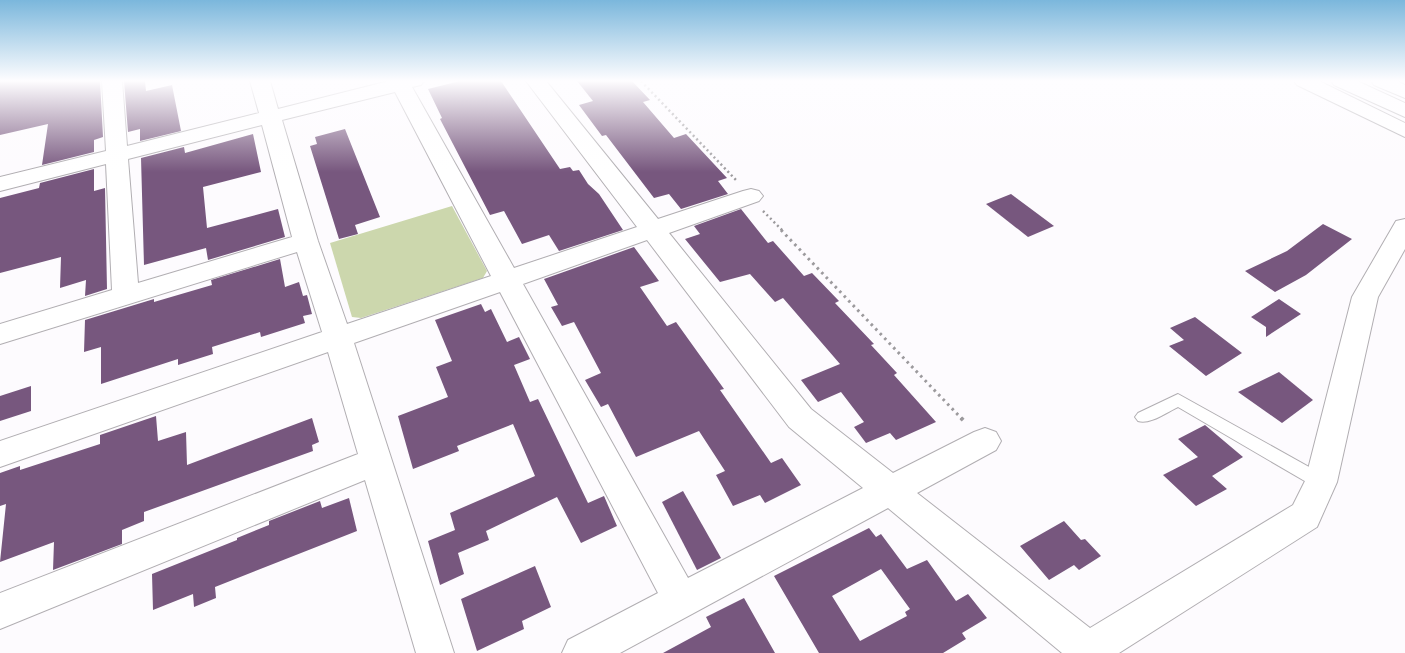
<svg xmlns="http://www.w3.org/2000/svg" width="1405" height="653" viewBox="0 0 1405 653" font-family="Mulish,sans-serif">
<rect width="100%" height="100%" fill="#fdfbfe"/>
<!-- green -->
<path fill="#ccd7ad" d="M 452,206 L 487,271 L 483,278 L 361,318 L 352,317 L 330,243 Z"/>
<!-- building -->
<g fill="#77577e" fill-rule="evenodd">
<path d="M 0,81 L 100,81 L 103,137 L 94,140 L 94,152 L 42,165 L 48,124 L 0,135 Z"/>
<path d="M 124,81 L 145,81 L 146,91 L 172,85 L 181,131 L 140,141 L 140,129 L 128,132 Z"/>
<path d="M 460,81 L 501,81 L 560,169 L 570,167 L 573,171 L 579,170 L 588,184 L 599,194 L 623,230 L 559,251 L 549,235 L 522,244 L 504,211 L 490,215 L 440,119 L 442,118 L 428,89 Z"/>
<path d="M 577,81 L 632,81 L 650,100 L 643,102 L 674,138 L 686,134 L 727,178 L 718,181 L 728,194 L 681,209 L 669,194 L 654,198 L 606,135 L 602,136 L 579,105 L 593,101 Z"/>
<path d="M 345,129 L 380,217 L 355,225 L 358,234 L 339,239 L 310,146 L 317,144 L 315,137 Z"/>
<path d="M 253,134 L 261,172 L 203,187 L 207,228 L 278,209 L 285,237 L 208,260 L 206,248 L 144,265 L 141,158 L 184,147 L 185,153 Z"/>
<path d="M 94,169 L 94,191 L 105,188 L 107,289 L 85,296 L 86,280 L 60,288 L 61,257 L 0,273 L 0,198 L 39,188 L 40,183 Z"/>
<path d="M 1011,194 L 1054,226 L 1028,237 L 986,204 Z"/>
<path d="M 741,209 L 768,243 L 773,241 L 804,276 L 812,273 L 839,301 L 835,303 L 874,344 L 871,345 L 897,373 L 894,375 L 936,422 L 896,440 L 890,433 L 866,443 L 854,427 L 864,422 L 841,392 L 818,402 L 801,380 L 840,364 L 783,298 L 775,302 L 750,274 L 720,282 L 685,239 L 700,234 L 694,226 Z"/>
<path d="M 1323,224 L 1352,239 L 1306,275 L 1275,292 L 1245,271 L 1287,251 Z"/>
<path d="M 634,247 L 659,281 L 640,287 L 667,326 L 676,322 L 724,389 L 720,390 L 771,463 L 782,458 L 801,485 L 765,503 L 760,495 L 733,506 L 716,475 L 725,471 L 699,431 L 636,457 L 608,404 L 601,407 L 585,380 L 601,373 L 574,322 L 562,326 L 551,307 L 558,305 L 544,279 Z"/>
<path d="M 280,259 L 285,287 L 299,282 L 303,296 L 307,295 L 312,314 L 303,316 L 305,323 L 261,337 L 260,332 L 212,347 L 213,354 L 178,365 L 178,359 L 101,384 L 101,347 L 84,352 L 85,320 L 154,299 L 154,302 L 212,285 L 211,280 Z"/>
<path d="M 1279,299 L 1301,314 L 1266,337 L 1266,327 L 1251,317 Z"/>
<path d="M 481,304 L 485,312 L 491,309 L 507,342 L 519,337 L 530,359 L 514,365 L 530,402 L 538,399 L 588,503 L 604,496 L 617,526 L 581,543 L 557,497 L 486,531 L 489,540 L 458,553 L 464,574 L 440,585 L 428,541 L 455,530 L 450,513 L 535,476 L 513,424 L 457,446 L 459,451 L 413,469 L 398,416 L 448,397 L 436,367 L 452,361 L 435,320 Z"/>
<path d="M 1195,317 L 1242,353 L 1206,376 L 1169,346 L 1184,340 L 1170,328 Z"/>
<path d="M 1279,372 L 1313,400 L 1282,423 L 1238,392 Z"/>
<path d="M 31,386 L 31,411 L 0,421 L 0,396 Z"/>
<path d="M 156,416 L 158,441 L 186,432 L 187,465 L 312,418 L 319,442 L 312,445 L 313,451 L 144,512 L 144,521 L 122,530 L 122,544 L 53,570 L 54,542 L 0,562 L 6,504 L 0,506 L 0,473 L 20,466 L 20,470 L 100,444 L 100,435 Z"/>
<path d="M 1205,425 L 1243,457 L 1212,476 L 1227,489 L 1196,506 L 1163,475 L 1198,457 L 1178,439 Z"/>
<path d="M 683,491 L 721,558 L 697,570 L 662,502 Z"/>
<path d="M 349,498 L 357,531 L 215,587 L 216,598 L 194,607 L 193,594 L 153,610 L 152,574 L 237,540 L 237,538 L 269,525 L 269,521 L 320,501 L 322,508 Z"/>
<path d="M 1064,521 L 1081,540 L 1085,539 L 1101,556 L 1079,570 L 1074,565 L 1049,580 L 1020,546 Z"/>
<path d="M 869,528 L 876,537 L 881,534 L 907,569 L 927,560 L 956,601 L 968,594 L 987,618 L 962,633 L 966,639 L 943,653 L 819,653 L 774,576 ZM 881,569 L 910,609 L 905,612 L 907,616 L 860,641 L 832,596 Z"/>
<path d="M 535,566 L 551,607 L 522,621 L 524,629 L 477,651 L 461,599 Z"/>
<path d="M 744,598 L 775,653 L 663,653 L 711,627 L 706,617 Z"/>
</g>
<g fill="none" stroke-linecap="round" stroke-linejoin="round">
<!-- service casing -->
<g stroke="#b1aeb2" stroke-width="2">
<path id="service" d="M 1178,394 L 1327,477 L 1329,482 L 1327,487 L 1321,489 L 1315,487 L 1178,407 C 1167,412 1150,425 1138,421 L 1135,417 L 1138,413 Z"/>
</g>
<!-- minor casing -->
<g stroke="#b1aeb2" stroke-width="2">
<g id="minor">
<path d="M 102,81 L 122,81 L 127,146 L 259,113 L 250,81 L 270,81 L 278,109 L 389,81 L 424,81 L 421,85 L 412,87 L 514,268 L 637,227 L 526,81 L 546,81 L 658,219 L 743,191 L 751,189 L 759,191 L 763,196 L 759,201 L 669,233 L 811,409 L 893,473 L 974,432 L 985,428 L 996,432 L 1001,441 L 996,450 L 917,493 L 1090,628 L 1293,505 L 1305,481 L 1352,297 L 1396,221 L 1405,219 L 1405,249 L 1378,297 L 1337,482 L 1317,527 L 1119,653 L 1062,653 L 888,508 L 620,653 L 562,653 L 568,640 L 658,593 L 500,292 L 354,343 L 454,653 L 416,653 L 365,480 L 0,629 L 0,593 L 358,454 L 328,352 L 0,467 L 0,441 L 322,332 L 297,252 L 0,344 L 0,324 L 112,290 L 106,164 L 0,191 L 0,177 L 106,151 ZM 395,92 L 491,276 L 347,324 L 318,241 L 282,120 ZM 262,125 L 292,237 L 138,283 L 128,159 ZM 647,240 L 789,427 L 863,488 L 688,578 L 523,284 Z"/>
<path d="M 1294,81 L 1319,81 L 1405,123 L 1405,137 L 1297,85 Z"/>
<path d="M 1371,81 L 1397,81 L 1405,85 L 1405,98 L 1374,85 Z"/>
</g>
</g>
<!-- secondary casing -->
<g stroke="#b1aeb2" stroke-width="2">
<path id="secondary" d="M 1331,81 L 1357,81 L 1405,103 L 1405,117 L 1334,85 Z"/>
</g>
<!-- path-far2 -->
<g stroke="#9c9a9d" stroke-width="2.5" stroke-dasharray="2 3" stroke-linecap="butt">
<path d="M 641,81 L 736,180"/>
<path d="M 763,211 L 783,231"/>
</g>
<!-- path-far1 -->
<path stroke="#9c9a9d" stroke-width="3" stroke-dasharray="2.5 4" stroke-linecap="butt" d="M 781,230 L 962,419"/>
<!-- path -->
<path stroke="#9c9a9d" stroke-width="4" stroke-dasharray="3 4.5" stroke-linecap="butt" d="M 961,418 L 966,423"/>
<!-- service -->
<use href="#service" fill="#fff" fill-rule="evenodd"/>
<!-- minor -->
<use href="#minor" fill="#fff" fill-rule="evenodd"/>
<!-- secondary -->
<use href="#secondary" fill="#fff" fill-rule="evenodd"/>
</g>
<!-- sky -->
<linearGradient id="sky" x2="0" y2="1"><stop stop-color="#7bb7dc"/><stop offset="0.47" stop-color="#fefdff"/><stop offset="1" stop-color="#fefdff" stop-opacity="0"/></linearGradient>
<rect width="1405" height="172" fill="url(#sky)"/>
</svg>
